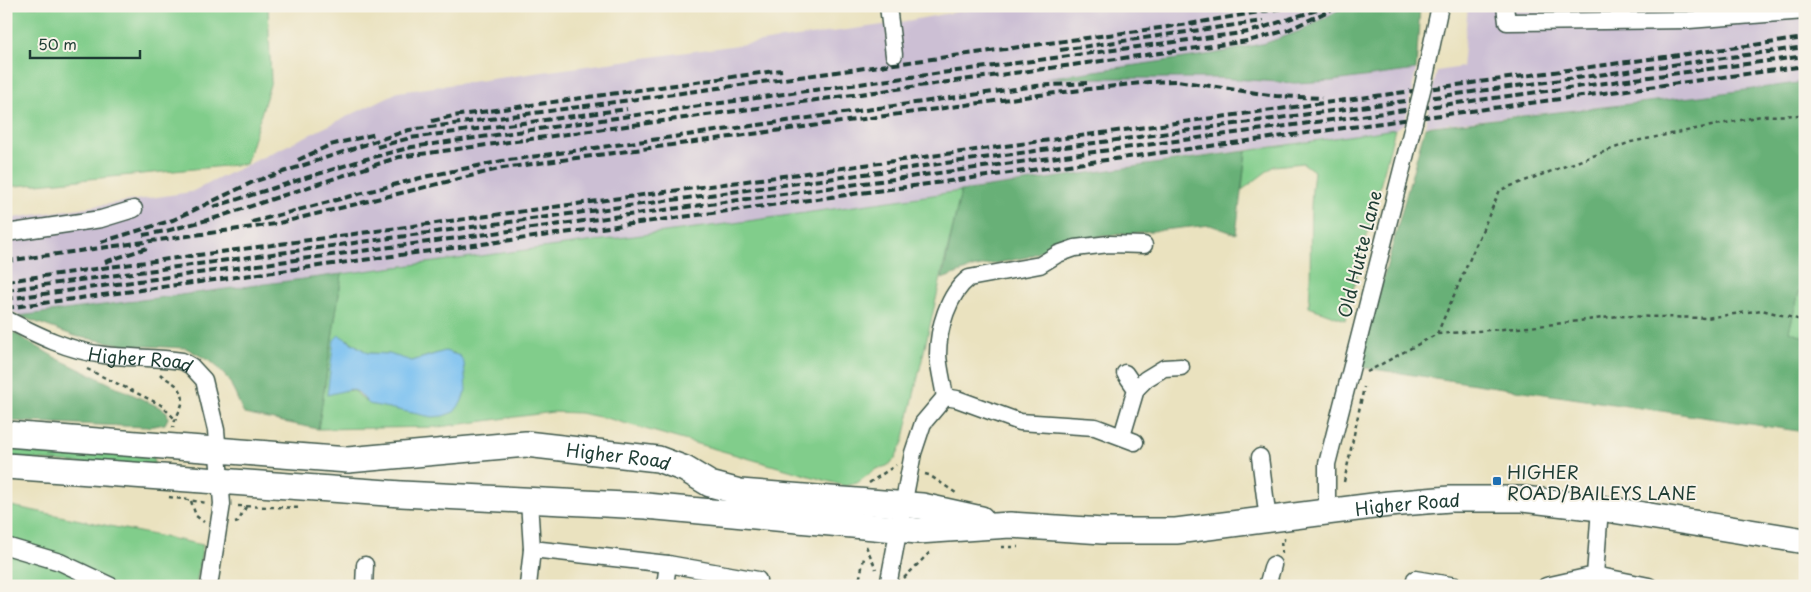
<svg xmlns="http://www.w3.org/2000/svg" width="1811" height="592" viewBox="0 0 1811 592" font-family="'Playpen Sans',sans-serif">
<rect width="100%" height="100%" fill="#f7f3e8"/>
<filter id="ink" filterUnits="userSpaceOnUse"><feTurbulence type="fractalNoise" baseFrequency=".02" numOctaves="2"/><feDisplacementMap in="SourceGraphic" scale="10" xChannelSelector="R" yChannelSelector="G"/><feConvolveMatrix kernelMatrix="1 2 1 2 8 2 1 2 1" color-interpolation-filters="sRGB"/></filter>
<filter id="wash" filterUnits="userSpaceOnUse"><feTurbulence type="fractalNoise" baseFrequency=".0096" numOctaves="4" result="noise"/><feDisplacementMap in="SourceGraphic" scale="20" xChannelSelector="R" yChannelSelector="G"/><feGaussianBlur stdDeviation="1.12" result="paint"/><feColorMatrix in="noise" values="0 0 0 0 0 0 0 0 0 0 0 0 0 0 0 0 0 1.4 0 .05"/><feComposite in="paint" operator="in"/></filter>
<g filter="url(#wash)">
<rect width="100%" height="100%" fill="#eae2bf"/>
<!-- industrial -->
<g fill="#ccbfd4">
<path d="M 1004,6 L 1351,6 L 1303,30 L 1266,43 L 1217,78 L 1295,83 L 1333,81 L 1416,70 L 1405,123 L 1395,129 L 734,223 L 19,316 L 6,309 L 6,219 L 191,192 L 398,92 L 890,24 L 972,9 Z"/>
<path d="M 1468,6 L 1805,6 L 1805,82 L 1701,96 L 1425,126 L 1437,71 L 1462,67 Z"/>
</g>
<!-- green -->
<g fill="#81cd8b" stroke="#508560" fill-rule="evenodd">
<path d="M 6,6 L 268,6 L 271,81 L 246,164 L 6,187 Z"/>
<path d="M 1395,129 L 1345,320 L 1309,307 C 1312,261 1308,216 1314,171 L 1303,163 L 1274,166 L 1242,190 L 1246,151 Z"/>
<path d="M 961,191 L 903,442 L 894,460 L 887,466 L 876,469 L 857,483 L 845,486 L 610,419 L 580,413 L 553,412 L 439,427 L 318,429 L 342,274 L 734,223 ZM 347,339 L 368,353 L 389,354 L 403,360 L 412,361 L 435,354 L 454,353 L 464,363 L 412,413 C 402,409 370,405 365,401 C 357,395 357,388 345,391 Z"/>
<path d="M 1799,292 L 1805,296 L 1805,337 L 1789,331 Z"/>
<path d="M 6,441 L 154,453 L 154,470 L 6,457 Z"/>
<path d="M 6,505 L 203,545 L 196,586 L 6,586 Z"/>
</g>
<!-- forest -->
<g fill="#68b077" stroke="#447656">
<path d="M 1346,6 L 1420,6 L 1416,70 L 1333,81 L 1295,83 L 1217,78 L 1046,78 L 1213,54 L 1266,43 L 1303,30 Z"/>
<path d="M 1805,82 L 1805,296 L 1799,292 L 1789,331 L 1805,337 L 1805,432 L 1359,367 L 1425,127 L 1701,96 Z"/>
<path d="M 1246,151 L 1236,234 L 1210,225 L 1076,239 L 1059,243 L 1028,257 L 972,268 L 942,279 L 961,191 Z"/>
<path d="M 342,274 L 318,429 L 244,414 L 229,380 L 213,363 L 186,348 L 124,345 L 75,336 L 19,316 Z"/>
<path d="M 6,328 L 56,358 L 163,409 L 167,412 L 168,418 L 165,424 L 147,427 L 6,421 Z"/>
</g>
<!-- water -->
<path fill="#78c0f1" stroke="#4c7e92" d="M 339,335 L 368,353 L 389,354 L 412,361 L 445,351 L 460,356 L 464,363 L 466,390 L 461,403 L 454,412 L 443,416 L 432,417 L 369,404 L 358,392 L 351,389 L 327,395 L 334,340 Z"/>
</g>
<g filter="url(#ink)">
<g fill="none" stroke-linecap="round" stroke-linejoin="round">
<!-- minor casing -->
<g stroke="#3d5649" stroke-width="19">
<g id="minor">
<path d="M 888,6 L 894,55"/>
<path d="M 1505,6 L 1507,22 L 1689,20 L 1805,11"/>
<path d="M 1423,86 L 1440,6"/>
<path d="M 6,233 L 101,219 L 134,209"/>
<path id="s1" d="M 6,319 C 37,335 69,351 104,355 C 130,358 156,357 182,361 L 191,366 L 204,380 L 216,430 L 222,504 L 209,586"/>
<path d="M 1136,389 L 1146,379 L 1164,368 L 1181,367"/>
<path d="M 945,397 C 943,384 939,369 938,355 C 938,329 948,294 969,278 L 1040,265 L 1058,254 L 1075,248 L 1109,244 L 1144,245"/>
<path d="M 1122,436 L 1136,389 L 1125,373"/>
<path d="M 1260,457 L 1268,520"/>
<path d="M 529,501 L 532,549"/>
<path d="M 1327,512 L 1327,464 L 1414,122"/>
<path d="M 6,546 L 60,562 L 111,586"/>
<path d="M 1595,575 L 1649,586"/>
<path d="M 1415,579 L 1456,586"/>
<path d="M 364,586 L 365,565"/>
<path d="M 528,586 L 532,549 L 668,564 L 758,580"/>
<path d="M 665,586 L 668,564"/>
<path d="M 888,586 L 913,453 L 923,423 L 945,397 L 957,399 L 1020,422 L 1095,427 L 1135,442"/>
<path d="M 1267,586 L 1273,565"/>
<path d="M 1546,586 L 1595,575 L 1600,508"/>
</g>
</g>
<!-- highway casing -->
<g stroke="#3d5649" stroke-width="28">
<g id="highway">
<path id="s2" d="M 6,434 L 348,460 L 526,444 L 658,459 L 685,469 L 710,484 L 740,492 L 922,506 L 981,519"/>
<path id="s3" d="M 6,466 L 401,494 L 646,506 L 918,531 L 1010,525 L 1103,531 L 1176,531 L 1389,504 L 1450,499 L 1523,499 L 1600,508 L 1805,541"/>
</g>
</g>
<!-- path -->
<g stroke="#3d5649" stroke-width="2.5" stroke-dasharray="4 4" stroke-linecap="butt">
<path d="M 1437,334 L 1500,190 L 1631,142 L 1761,116 L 1805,115"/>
<path d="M 87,369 L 161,405 L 176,420"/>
<path d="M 1367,372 L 1437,334 L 1530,327 L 1618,316 L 1706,318 L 1762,310 L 1805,321"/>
<path d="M 160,374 C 165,379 172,381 177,386 C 191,401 175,413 173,428"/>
<path d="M 925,474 L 929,475 L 956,493"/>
<path d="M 1344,482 L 1364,387"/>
<path d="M 869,483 L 896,465"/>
<path d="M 169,497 L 207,503"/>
<path d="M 191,501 L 196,516 L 204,522"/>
<path d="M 238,506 L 302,508"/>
<path d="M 235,523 L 238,522 L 247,505"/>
<path d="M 866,546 L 876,569"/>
<path d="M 1001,547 L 1018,547"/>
<path d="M 1282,554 L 1281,540 L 1284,540 L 1284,538"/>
<path d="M 904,578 L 932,550"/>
<path d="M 858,586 L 864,558"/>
</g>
<!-- minor -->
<use href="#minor" stroke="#fff" stroke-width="16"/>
<!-- highway -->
<use href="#highway" stroke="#fff" stroke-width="25"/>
<!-- rail -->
<g stroke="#1f3d34" stroke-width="4" stroke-dasharray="8 4" stroke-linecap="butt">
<path d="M 1060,50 L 1263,21"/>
<path d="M 432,121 L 453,116 L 782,70"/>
<path d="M 377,147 L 410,138 L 627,109"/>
<path d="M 298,160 L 330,145 L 376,134"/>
<path d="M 213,207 L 366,159 L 412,147 L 784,94 L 1249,32 L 1320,9"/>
<path d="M 252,222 L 424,177 L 502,161 L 1036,86 L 1087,83"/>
<path d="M 143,235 L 166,231 L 215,218 L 399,157 L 1248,41 L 1288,30 L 1339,6"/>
<path d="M 101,242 L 173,220 L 253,182 L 409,130 L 1189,24 L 1295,6"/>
<path d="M 6,261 L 275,224 L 503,168 L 1039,95 L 1149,82 L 1177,81 L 1276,96 L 1322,98"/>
<path d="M 105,262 L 150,247"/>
<path d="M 6,281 L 1805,38"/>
<path d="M 6,290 L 1805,47"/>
<path d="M 6,299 L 1805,56"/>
<path d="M 6,308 L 1805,66"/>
</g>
<!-- minor-bridge casing -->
<g stroke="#3d5649" stroke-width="19" stroke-linecap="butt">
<path id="minor-bridge" d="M 1414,122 L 1423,86"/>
</g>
<!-- minor-bridge -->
<use href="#minor-bridge" stroke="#fff" stroke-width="16"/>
</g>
</g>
<!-- markers -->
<rect fill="#1f6fb2" stroke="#f7f3e8" stroke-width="2" x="1492" y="476" width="10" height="10" rx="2.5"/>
<g text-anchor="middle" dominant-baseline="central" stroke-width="4" stroke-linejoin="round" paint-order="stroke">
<!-- street labels -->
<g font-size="18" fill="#1f3d34" stroke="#f7f3e8">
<text transform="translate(1359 254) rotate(-76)">Old Hutte Lane</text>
<text stroke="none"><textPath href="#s1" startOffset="142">Higher Road</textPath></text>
<text stroke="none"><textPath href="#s2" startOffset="615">Higher Road</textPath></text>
<text stroke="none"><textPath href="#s3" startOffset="1406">Higher Road</textPath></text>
</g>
<!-- poi labels -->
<g font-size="18" fill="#1f3d34" stroke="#f7f3e8" text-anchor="start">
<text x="1507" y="471">HIGHER<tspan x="1507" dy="21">ROAD/BAILEYS LANE</tspan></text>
</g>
</g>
<!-- margin -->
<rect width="1811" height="592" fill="none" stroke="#f7f3e8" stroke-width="25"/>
<!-- scale -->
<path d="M30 50v8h110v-8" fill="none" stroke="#1f3d34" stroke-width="2.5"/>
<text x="38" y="50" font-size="15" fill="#1f3d34" stroke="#f7f3e8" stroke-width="4" paint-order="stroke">50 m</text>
</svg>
